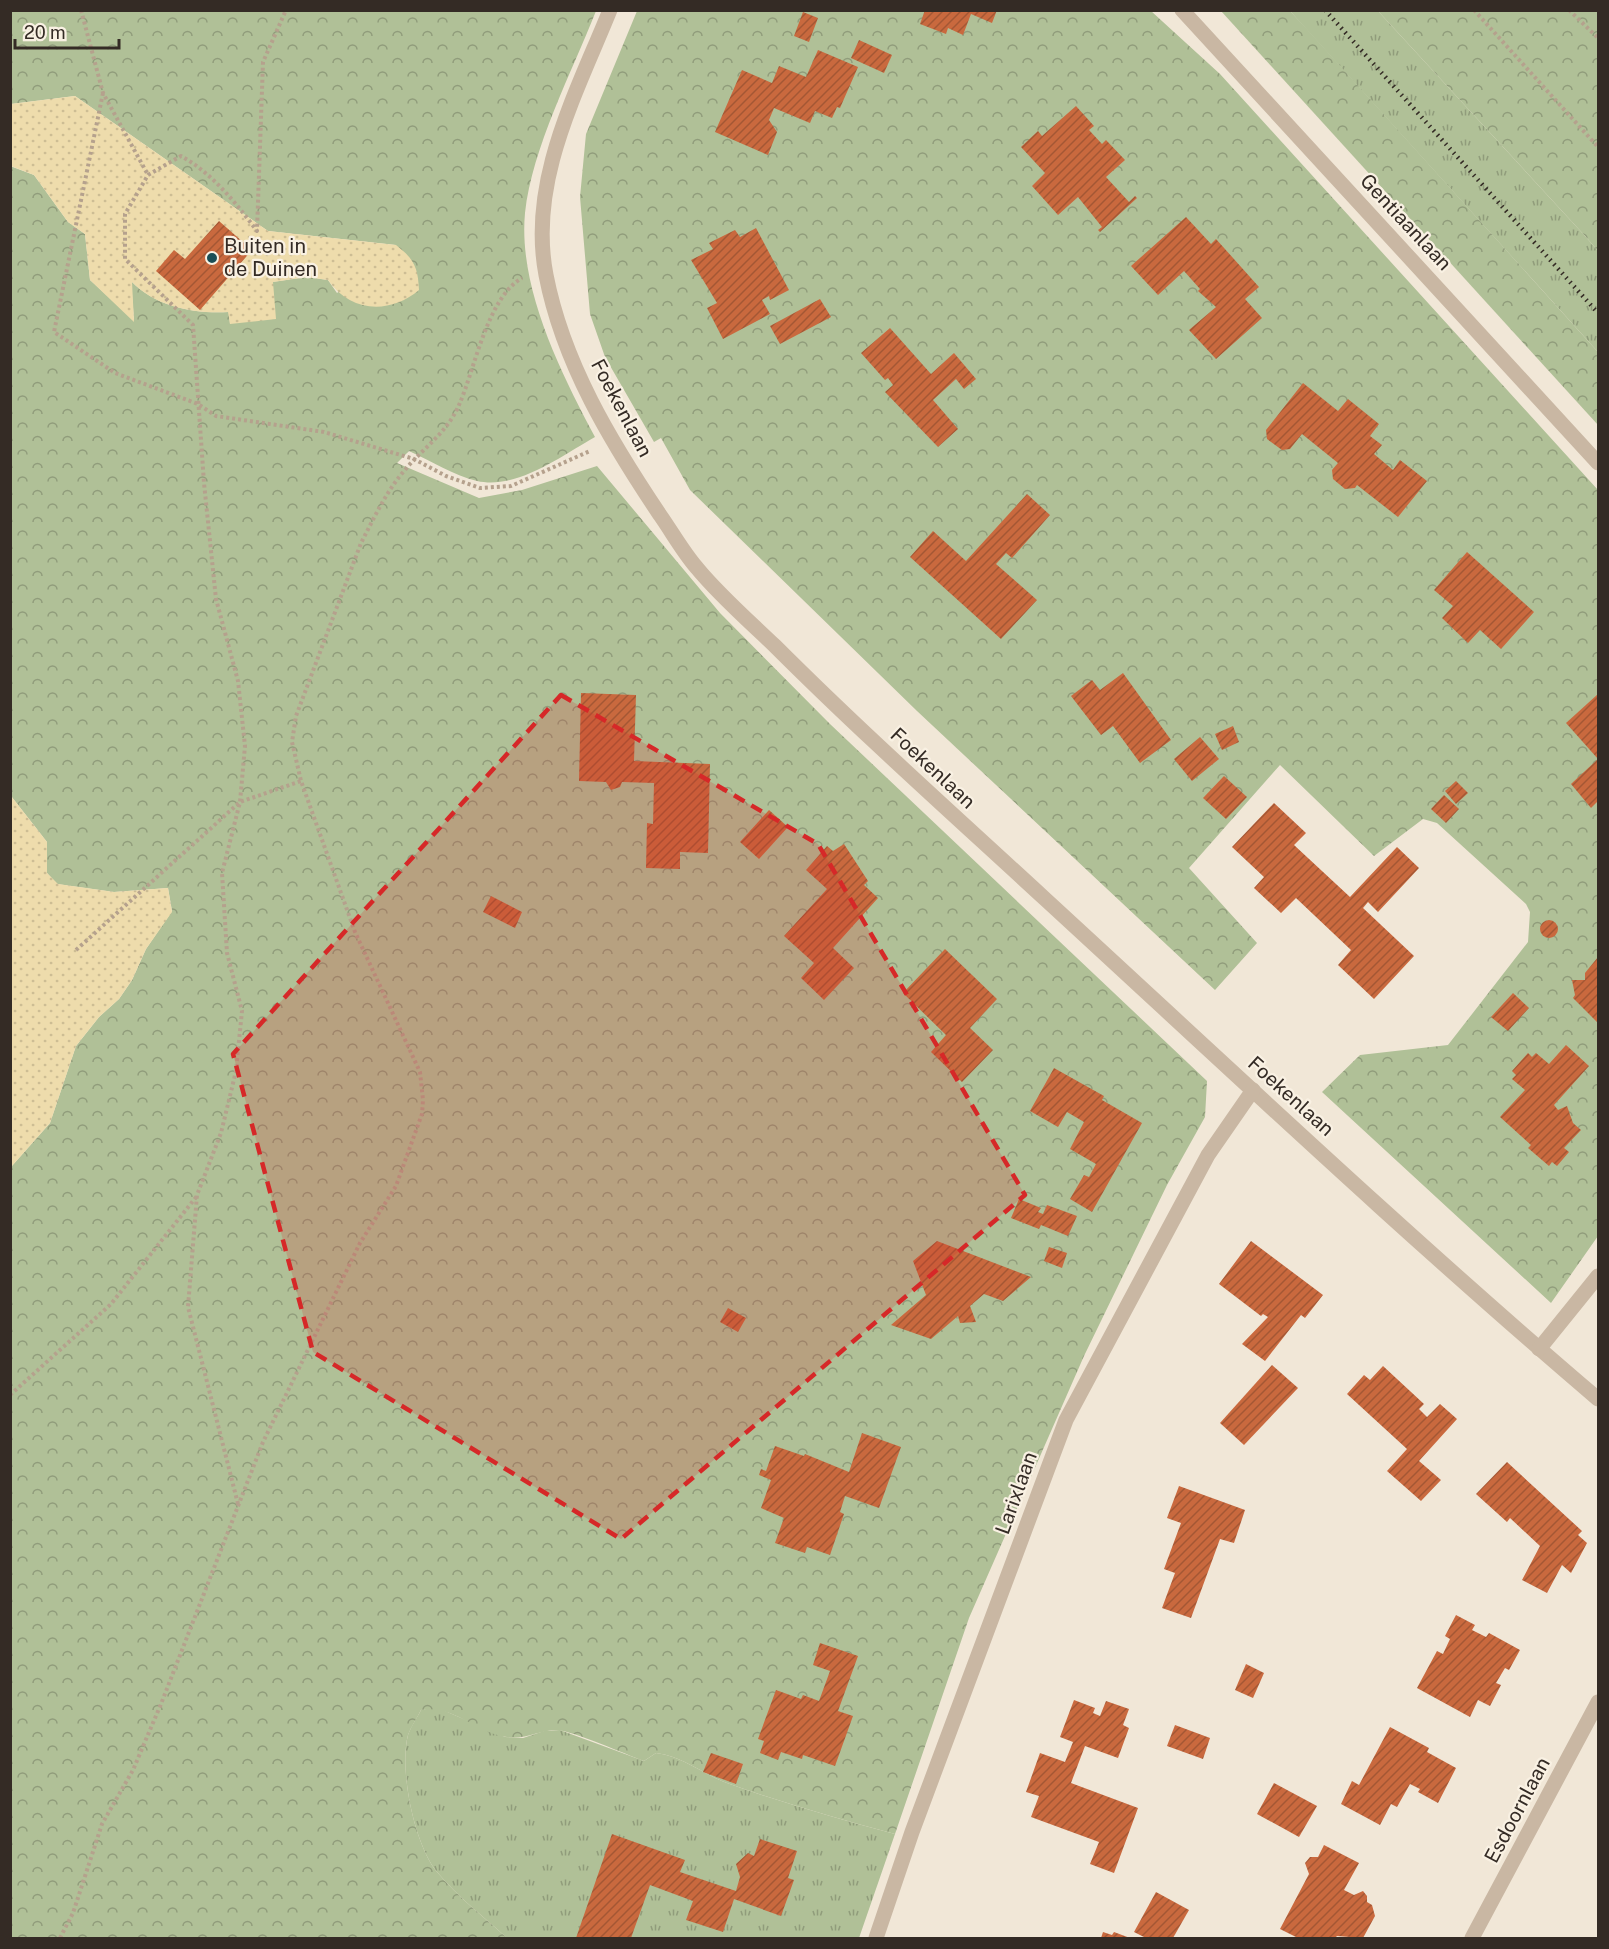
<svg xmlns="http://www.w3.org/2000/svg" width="1609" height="1949" viewBox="0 0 1609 1949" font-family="'Public Sans',sans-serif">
<defs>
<pattern id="grass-tufts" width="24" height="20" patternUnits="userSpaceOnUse" patternTransform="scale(1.5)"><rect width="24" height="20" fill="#b0c097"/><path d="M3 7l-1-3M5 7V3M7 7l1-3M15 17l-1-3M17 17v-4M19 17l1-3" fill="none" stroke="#909c7b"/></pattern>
<pattern id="forest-crowns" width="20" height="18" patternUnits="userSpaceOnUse" patternTransform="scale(1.5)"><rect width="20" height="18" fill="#b0c097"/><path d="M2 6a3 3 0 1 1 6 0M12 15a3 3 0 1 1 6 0" fill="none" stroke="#909c7b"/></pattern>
<pattern id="sand-dots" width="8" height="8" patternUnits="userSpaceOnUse" patternTransform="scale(1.5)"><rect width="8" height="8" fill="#eedcac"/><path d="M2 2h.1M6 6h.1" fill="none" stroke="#cdbd94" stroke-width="1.8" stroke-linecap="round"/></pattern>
<pattern id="building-hatch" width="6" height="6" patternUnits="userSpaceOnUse" patternTransform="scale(1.5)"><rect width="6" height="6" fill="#c9693e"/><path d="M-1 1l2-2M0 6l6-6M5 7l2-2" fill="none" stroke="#a45734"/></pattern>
</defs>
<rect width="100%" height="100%" fill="#f1e7d7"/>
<!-- grass -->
<g fill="url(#grass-tufts)">
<path d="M 1290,11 L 1378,11 L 1586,237 L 1598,251 L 1598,352 Z"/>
<path d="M 436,1707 L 505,1737 L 523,1738 L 544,1731 L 560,1730 L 644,1761 L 656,1753 C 682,1756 703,1774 727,1783 C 783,1803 839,1819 895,1834 L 859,1938 L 507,1938 C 484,1917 457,1896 437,1872 C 414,1844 399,1769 408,1735 C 411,1726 417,1718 421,1710 Z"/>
</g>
<!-- forest -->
<g fill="url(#forest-crowns)">
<path d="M 11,11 L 596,11 C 572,72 532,148 525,213 C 518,288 561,373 595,437 C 561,456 517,490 477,481 C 453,475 431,461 409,451 L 397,463 L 479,498 L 522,490 L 597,466 L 720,613 L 830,724 L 1207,1081 L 1205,1117 L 1167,1185 L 1084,1356 L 969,1618 L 895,1834 C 839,1819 783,1803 727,1783 C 703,1774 682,1756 656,1753 L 644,1761 C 625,1754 573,1731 557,1730 C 539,1730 525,1740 507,1737 C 476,1733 453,1704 421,1710 C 417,1718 411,1727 408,1735 C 399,1769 414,1844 437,1872 C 457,1896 484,1917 507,1938 L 11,1938 L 11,1167 L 50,1123 L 76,1046 L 99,1017 L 119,999 L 132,980 L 146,949 L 172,911 L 168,888 L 114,892 L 57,884 L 47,873 L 47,842 L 11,796 L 10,166 L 34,175 L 68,222 L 85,234 L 90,280 L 134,320 L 131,281 C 156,307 195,314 229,312 L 230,324 L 272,282 L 307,277 L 328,280 L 337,293 L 396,245 L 268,231 L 75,96 L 11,104 Z"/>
<path d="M 637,11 L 1151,11 L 1220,74 L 1598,490 L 1598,1236 L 1551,1303 L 1322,1092 L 1360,1055 L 1448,1045 L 1528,942 L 1530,912 L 1526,904 L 1437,823 L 1423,819 L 1374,856 L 1280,765 L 1189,868 L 1257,943 L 1215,990 L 917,711 L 690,490 L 661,438 L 654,442 L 605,357 L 590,314 L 580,197 L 586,134 Z"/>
<path d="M 1221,11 L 1290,11 L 1306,28 L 1598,352 L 1598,425 Z"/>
<path d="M 1378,11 L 1598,11 L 1598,251 L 1586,237 Z"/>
</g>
<!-- sand -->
<g fill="url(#sand-dots)">
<path d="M 75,96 L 268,231 L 396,245 C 414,259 418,267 419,290 C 389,315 350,312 328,280 L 307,277 L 273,282 L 276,319 L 230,324 L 228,312 C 195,314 156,307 132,282 L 134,322 L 90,280 L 85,234 L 68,222 L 34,175 L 11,166 L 11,104 Z"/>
<path d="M 11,796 L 47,842 L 47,873 L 58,884 L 114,892 L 168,888 L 172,912 L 146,949 L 132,980 L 119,999 L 99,1017 L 76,1046 L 50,1123 L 11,1167 Z"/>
</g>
<!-- building -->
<g fill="url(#building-hatch)">
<path d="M 925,10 L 997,10 L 992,23 L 971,14 L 963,35 L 948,28 L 946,34 L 920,24 Z"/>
<path d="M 803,12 L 818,18 L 809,42 L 794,36 Z"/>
<path d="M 859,40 L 892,55 L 884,73 L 851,58 Z"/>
<path d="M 818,50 L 858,67 L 840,108 L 837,107 L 832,118 L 815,111 L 810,123 L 774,108 L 769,120 L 777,132 L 768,155 L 715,132 L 742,70 L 772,83 L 779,66 L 806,77 Z"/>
<path d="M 1076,106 L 1094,126 L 1089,130 L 1102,144 L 1106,140 L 1125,160 L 1106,177 L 1129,202 L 1135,196 L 1137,198 L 1100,232 L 1098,230 L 1102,227 L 1078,197 L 1058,215 L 1032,186 L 1045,173 L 1021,147 L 1038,131 L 1042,136 Z"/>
<path d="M 1186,217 L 1211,244 L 1216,239 L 1259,287 L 1245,299 L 1262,318 L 1216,359 L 1189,330 L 1216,307 L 1198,291 L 1200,289 L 1184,271 L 1158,295 L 1131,266 Z"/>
<path d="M 219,221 L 252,250 L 200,310 L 156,271 L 174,250 L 185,259 Z"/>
<path d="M 756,228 L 789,290 L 770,300 L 769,296 L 762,300 L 770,314 L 723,339 L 707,308 L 717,303 L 691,260 L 713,249 L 709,243 L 735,230 L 740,237 Z"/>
<path d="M 820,299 L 831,317 L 780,344 L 770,326 Z"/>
<path d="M 890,328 L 931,374 L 954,353 L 976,379 L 964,389 L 956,379 L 933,400 L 958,429 L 938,447 L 885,392 L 893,385 L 888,378 L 885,380 L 861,353 Z"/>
<path d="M 1303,383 L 1338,411 L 1348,399 L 1379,424 L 1370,436 L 1382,445 L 1374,454 L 1393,470 L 1400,460 L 1427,481 L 1398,517 L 1357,485 L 1355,488 L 1345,489 L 1333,479 L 1332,470 L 1338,463 L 1302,434 L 1290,449 L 1282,450 L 1267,439 L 1266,430 Z"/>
<path d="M 1027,494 L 1050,515 L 1012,558 L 1006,553 L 996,564 L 1037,600 L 1001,639 L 910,557 L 933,531 L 966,561 Z"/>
<path d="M 1467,552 L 1534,612 L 1501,649 L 1480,630 L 1468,643 L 1442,618 L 1453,606 L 1434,590 Z"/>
<path d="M 1123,673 L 1171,740 L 1140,763 L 1113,726 L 1101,735 L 1071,696 L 1092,680 L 1100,690 Z"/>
<path d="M 581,693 L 636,695 L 634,761 L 710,764 L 708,853 L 680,852 L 680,869 L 646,868 L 647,823 L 653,824 L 654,783 L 622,782 L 620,787 L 611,790 L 606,782 L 579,781 Z"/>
<path d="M 1598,694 L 1598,759 L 1566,723 Z"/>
<path d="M 1233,726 L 1239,742 L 1222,750 L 1215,734 Z"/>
<path d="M 1200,737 L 1219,759 L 1192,781 L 1174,759 Z"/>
<path d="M 1598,759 L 1598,801 L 1591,808 L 1571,784 Z"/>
<path d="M 1224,776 L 1247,797 L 1226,819 L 1203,798 Z"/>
<path d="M 1456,781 L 1468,793 L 1456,804 L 1445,791 Z"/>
<path d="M 1444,795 L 1459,809 L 1446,823 L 1431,809 Z"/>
<path d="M 1274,803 L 1306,833 L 1294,845 L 1350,897 L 1397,847 L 1419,868 L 1378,912 L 1368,902 L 1363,908 L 1414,956 L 1374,999 L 1338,965 L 1351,950 L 1296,898 L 1281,913 L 1254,888 L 1264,877 L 1232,847 Z"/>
<path d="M 769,810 L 788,827 L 759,859 L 740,842 Z"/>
<path d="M 844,844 L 868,881 L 864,885 L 878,898 L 833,948 L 854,968 L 824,1000 L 801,978 L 814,963 L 784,936 L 827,889 L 806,870 L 827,846 L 833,851 Z"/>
<path d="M 491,896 L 522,912 L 515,928 L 483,912 Z"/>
<circle cx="1549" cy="929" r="9"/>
<path d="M 945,949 L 997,999 L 970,1028 L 993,1050 L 962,1082 L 931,1052 L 946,1035 L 903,993 Z"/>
<path d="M 1598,957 L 1598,1023 L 1573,998 L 1575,995 L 1572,980 L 1585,980 L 1585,973 Z"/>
<path d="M 1513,993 L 1529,1008 L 1508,1031 L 1491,1017 Z"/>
<path d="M 1566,1045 L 1589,1066 L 1554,1105 L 1558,1110 L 1567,1106 L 1573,1123 L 1581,1130 L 1564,1148 L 1569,1152 L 1557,1166 L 1552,1162 L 1549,1166 L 1528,1148 L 1531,1145 L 1500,1117 L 1525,1090 L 1512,1079 L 1516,1075 L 1512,1071 L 1528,1053 L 1532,1057 L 1536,1053 L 1549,1064 Z"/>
<path d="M 1054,1068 L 1104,1096 L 1102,1100 L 1142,1123 L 1092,1212 L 1070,1199 L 1084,1175 L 1089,1177 L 1096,1164 L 1070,1149 L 1084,1122 L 1067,1112 L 1058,1127 L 1030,1111 Z"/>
<path d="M 1019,1199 L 1041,1208 L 1038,1212 L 1043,1214 L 1047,1205 L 1077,1216 L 1068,1236 L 1041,1225 L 1039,1229 L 1011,1218 Z"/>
<path d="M 937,1241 L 1031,1277 L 1003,1301 L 984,1294 L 970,1306 L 976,1322 L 960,1323 L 958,1316 L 931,1339 L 891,1325 L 926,1295 L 913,1261 Z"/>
<path d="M 1251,1241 L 1323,1295 L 1305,1318 L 1301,1315 L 1265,1361 L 1242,1344 L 1268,1317 L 1263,1314 L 1261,1316 L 1219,1284 Z"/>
<path d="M 1049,1247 L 1067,1253 L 1062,1268 L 1044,1261 Z"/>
<path d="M 728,1308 L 746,1318 L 738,1332 L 720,1322 Z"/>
<path d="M 1272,1365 L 1298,1388 L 1244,1445 L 1220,1423 Z"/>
<path d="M 1383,1366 L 1424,1404 L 1419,1409 L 1427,1417 L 1440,1404 L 1457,1419 L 1419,1461 L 1441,1480 L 1421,1501 L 1387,1471 L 1407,1449 L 1347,1394 L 1364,1375 L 1370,1380 Z"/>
<path d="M 862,1433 L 901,1447 L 879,1508 L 845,1496 L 840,1512 L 844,1514 L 830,1555 L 807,1547 L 805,1553 L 775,1543 L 784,1518 L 761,1508 L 771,1480 L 759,1475 L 761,1469 L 766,1471 L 775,1446 L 804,1456 L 805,1454 L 849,1472 Z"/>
<path d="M 1507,1462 L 1582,1531 L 1578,1535 L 1587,1543 L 1571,1573 L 1562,1565 L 1547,1593 L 1522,1580 L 1540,1546 L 1510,1518 L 1507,1522 L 1476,1494 Z"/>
<path d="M 1179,1486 L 1245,1510 L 1234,1543 L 1220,1539 L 1191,1618 L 1162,1608 L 1175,1573 L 1164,1569 L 1181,1523 L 1167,1518 Z"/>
<path d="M 1456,1615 L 1475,1625 L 1472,1630 L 1486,1637 L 1489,1633 L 1520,1650 L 1509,1670 L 1505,1668 L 1496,1683 L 1501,1685 L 1490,1706 L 1478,1700 L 1470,1717 L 1417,1688 L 1437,1651 L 1443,1654 L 1450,1639 L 1445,1636 Z"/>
<path d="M 820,1643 L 858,1656 L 838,1711 L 853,1716 L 835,1766 L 803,1755 L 802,1759 L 781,1752 L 778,1760 L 760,1753 L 764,1741 L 758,1739 L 776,1690 L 801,1699 L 803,1695 L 819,1701 L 830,1671 L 813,1665 Z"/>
<path d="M 1246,1664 L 1264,1673 L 1253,1698 L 1235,1690 Z"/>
<path d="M 1074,1700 L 1095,1708 L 1093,1713 L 1100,1716 L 1106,1701 L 1129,1709 L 1123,1725 L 1129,1728 L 1118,1758 L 1085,1746 L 1071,1783 L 1138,1808 L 1114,1873 L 1090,1864 L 1099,1842 L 1031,1817 L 1039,1796 L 1026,1792 L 1040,1753 L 1065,1762 L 1073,1742 L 1060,1737 Z"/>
<path d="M 1175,1725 L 1210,1738 L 1203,1759 L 1167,1746 Z"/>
<path d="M 1390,1727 L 1429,1748 L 1427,1752 L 1456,1768 L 1438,1803 L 1418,1792 L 1420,1789 L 1410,1784 L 1397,1807 L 1391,1804 L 1380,1825 L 1341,1804 L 1352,1781 L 1359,1785 Z"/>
<path d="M 711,1753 L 743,1764 L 736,1784 L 703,1772 Z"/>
<path d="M 1274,1783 L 1317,1806 L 1299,1837 L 1257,1814 Z"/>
<path d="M 612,1834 L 685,1860 L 680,1872 L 736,1891 L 740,1877 L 736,1864 L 748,1853 L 754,1856 L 760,1839 L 797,1851 L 788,1878 L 794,1880 L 781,1916 L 734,1899 L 723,1932 L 686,1920 L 693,1901 L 650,1885 L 631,1938 L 576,1938 Z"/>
<path d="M 1324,1845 L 1359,1863 L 1344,1890 L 1354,1895 L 1363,1891 L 1367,1896 L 1367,1902 L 1372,1905 L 1375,1916 L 1363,1938 L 1337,1936 L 1335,1938 L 1298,1938 L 1280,1929 L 1309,1874 L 1305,1863 L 1310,1857 L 1318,1857 Z"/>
<path d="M 1156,1892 L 1189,1910 L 1173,1938 L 1146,1938 L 1134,1932 Z"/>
<path d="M 1103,1932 L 1112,1935 L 1114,1932 L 1130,1938 L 1101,1938 Z"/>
</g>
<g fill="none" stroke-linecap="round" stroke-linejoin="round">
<!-- path -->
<g stroke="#b5a18d" stroke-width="4" stroke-dasharray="3 3" stroke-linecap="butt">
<path d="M 81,10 L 103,93 L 148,175"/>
<path d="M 1474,10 L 1598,147"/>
<path d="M 1569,10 L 1598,38"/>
<path d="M 103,93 L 54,332 L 115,373 L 198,404 L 216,416 L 324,432 L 414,459 L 446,476 L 480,488 L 511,486 L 590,451"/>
<path d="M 76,950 L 240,802 L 301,781"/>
<path d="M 10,1395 L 111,1304 L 197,1196"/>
<path d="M 238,1504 L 188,1307 L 197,1195 L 221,1133 L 236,1071 L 242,1011 L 227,953 L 222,873 L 240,802 L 245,746 L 238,681 L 216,599 L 204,483 L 193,325 L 125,259 L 125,214 L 148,175 L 181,156 C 212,173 236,203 257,231 L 263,62 L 286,10"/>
<path d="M 60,1938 L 73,1913 L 102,1824 L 133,1770 L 161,1704 L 263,1442 L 360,1243 L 396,1186 L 422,1114 L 423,1100 L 420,1072 L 355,932 L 301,781 L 292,742 L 296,716 L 361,543 C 374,518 386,492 404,471 C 423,448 447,433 459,405 C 475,369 487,298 522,278"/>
</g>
<!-- street -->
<g stroke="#c9b7a3" stroke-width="15">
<path d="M 610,10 C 576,94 528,182 546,275 C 563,363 611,442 660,515 C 672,532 683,552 697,568 C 720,596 749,621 775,646 C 862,733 954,815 1044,898 C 1228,1067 1409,1238 1598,1399"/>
<path d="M 1182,10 L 1598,463"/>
<path d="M 1539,1349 L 1598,1276"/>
<path d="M 876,1938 L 912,1832 L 1066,1420 L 1208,1155 L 1253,1090"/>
<path d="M 1472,1938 L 1598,1702"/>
</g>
<!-- rail -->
<path stroke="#342b25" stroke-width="4.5" stroke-dasharray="1.5 4.5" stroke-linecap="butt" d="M 1325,10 L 1598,313"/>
</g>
<!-- marked area -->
<path fill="#d62828" fill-opacity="0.2" stroke="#d62828" stroke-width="4.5" stroke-dasharray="12 8" stroke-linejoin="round" d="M 561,695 L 818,844 L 1025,1195 L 621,1539 L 313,1352 L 233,1054 Z"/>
<!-- markers -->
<circle fill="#1a4e56" stroke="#f9f1e3" stroke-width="2" cx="212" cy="258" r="6"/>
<g text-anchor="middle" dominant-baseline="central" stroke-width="4.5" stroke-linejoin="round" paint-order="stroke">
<!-- street labels -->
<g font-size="20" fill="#342b25" stroke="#f9f1e3">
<text transform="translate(1406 222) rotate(47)">Gentiaanlaan</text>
<text transform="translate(622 408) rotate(62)">Foekenlaan</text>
<text transform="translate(933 768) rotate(43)">Foekenlaan</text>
<text transform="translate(1291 1096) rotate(42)">Foekenlaan</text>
<text transform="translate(1016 1493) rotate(-70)">Larixlaan</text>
<text transform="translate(1517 1810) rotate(-62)">Esdoornlaan</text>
</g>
<!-- poi labels -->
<g font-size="20" fill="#342b25" stroke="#f9f1e3" text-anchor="start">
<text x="224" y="246">Buiten in<tspan x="224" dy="23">de Duinen</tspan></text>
</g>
</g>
<!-- border -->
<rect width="1609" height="1949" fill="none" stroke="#342b25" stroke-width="24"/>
<!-- scale -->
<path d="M15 39v9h104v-9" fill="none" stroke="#342b25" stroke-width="3"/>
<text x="24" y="39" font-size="18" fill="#342b25" stroke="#f9f1e3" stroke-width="4.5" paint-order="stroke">20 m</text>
</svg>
